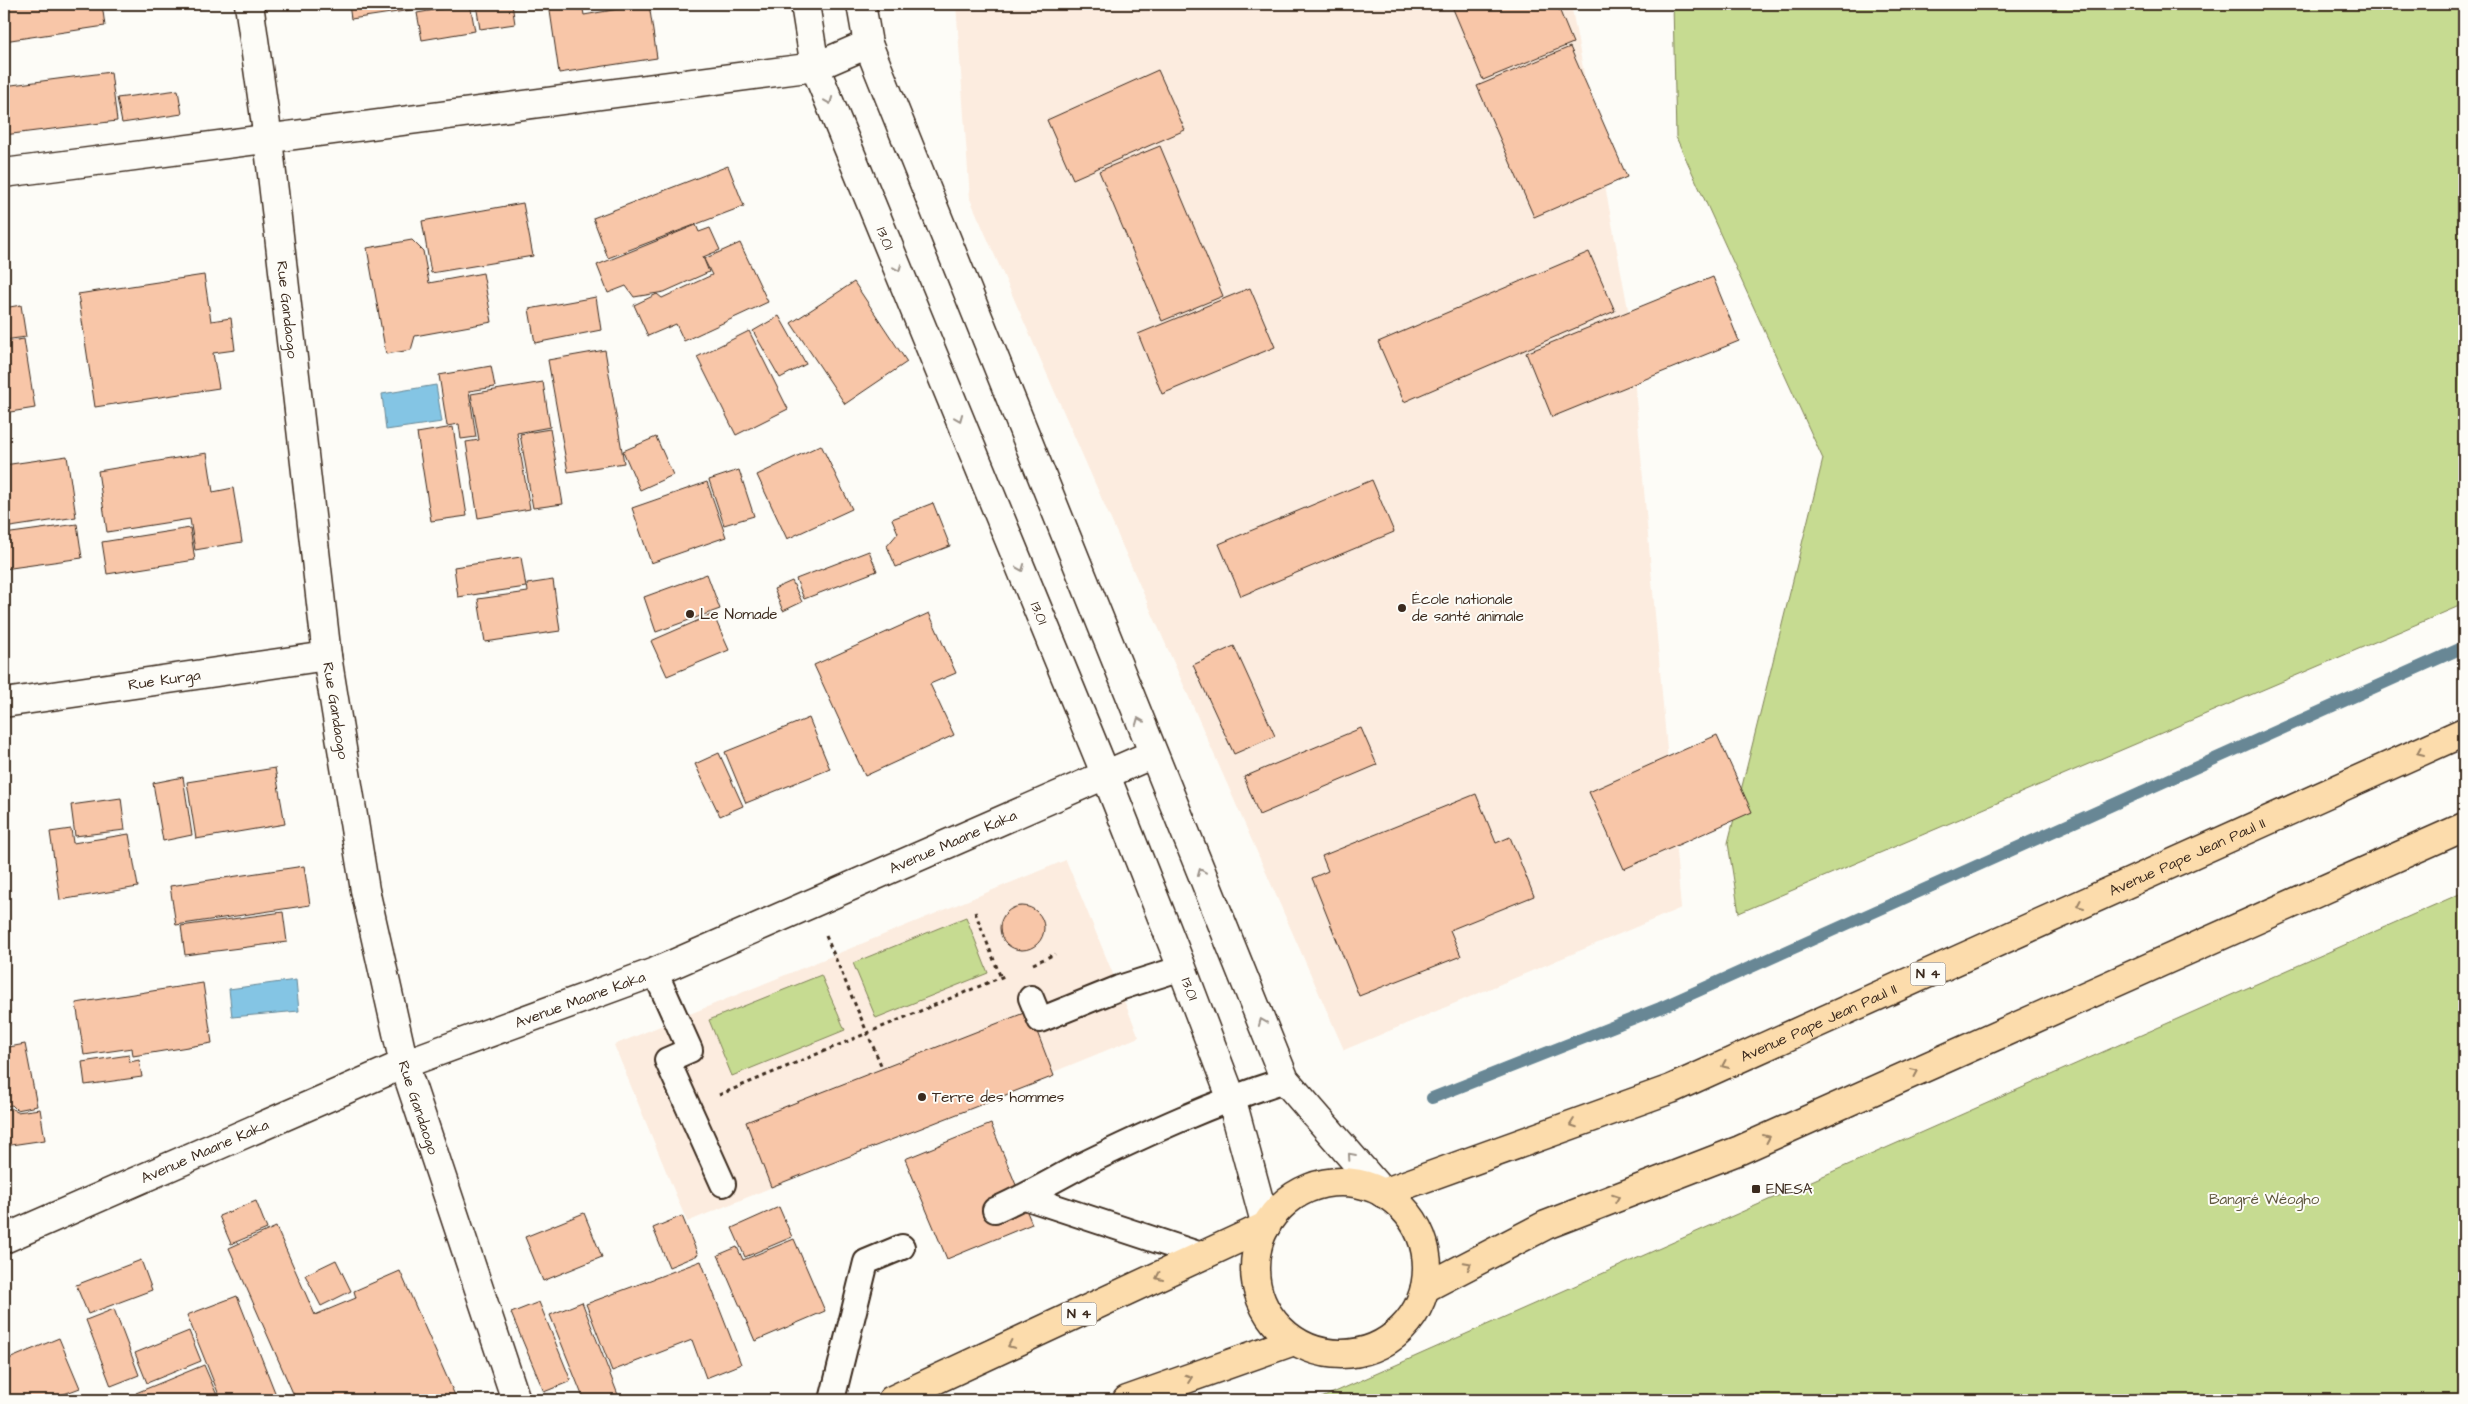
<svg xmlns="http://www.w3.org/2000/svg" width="2468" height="1404" viewBox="0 0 2468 1404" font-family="'Architects Daughter',sans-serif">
<rect width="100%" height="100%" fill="#fdfcf7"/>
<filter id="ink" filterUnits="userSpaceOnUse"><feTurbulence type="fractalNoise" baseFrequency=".02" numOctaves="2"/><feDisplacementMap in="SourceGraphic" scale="10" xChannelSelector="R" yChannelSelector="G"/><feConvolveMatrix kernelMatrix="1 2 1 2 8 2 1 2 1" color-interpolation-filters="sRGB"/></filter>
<g filter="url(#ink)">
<!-- built -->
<g fill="#fcecdf">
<path d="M 956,4 L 1571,4 L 1628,309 L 1681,908 L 1344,1050 L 970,199 Z"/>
<path d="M 1066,860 L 1139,1037 L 687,1222 L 614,1045 Z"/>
</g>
<!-- green -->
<g fill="#c6db91" stroke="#808258">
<path d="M 1673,4 L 2464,4 L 2464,604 L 1739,913 L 1728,843 L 1823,459 L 1676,137 Z"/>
<path d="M 2464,892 L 2464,1400 L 1317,1400 Z"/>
<path d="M 966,917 L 988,973 L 876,1018 L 853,963 Z"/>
<path d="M 821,975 L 845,1030 L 732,1076 L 709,1020 Z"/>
</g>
<!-- water -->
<g fill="#84c5e4" stroke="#678795">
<path d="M 436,385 L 442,422 L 386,430 L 382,394 Z"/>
<path d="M 296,980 L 299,1011 L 232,1017 L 229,989 Z"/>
</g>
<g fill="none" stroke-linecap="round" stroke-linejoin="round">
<!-- stream -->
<path stroke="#678795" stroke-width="12" d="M 1432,1098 L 1660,1008 L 2464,647"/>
</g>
<!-- building -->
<g fill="#f8c6a8" stroke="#3b2a1e">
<path d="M 4,4 L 102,4 L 105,26 L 4,41 Z"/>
<path d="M 349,4 L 451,4 L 351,19 Z"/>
<path d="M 470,4 L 475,31 L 422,40 L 417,13 Z"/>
<path d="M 476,4 L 512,4 L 515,24 L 480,29 Z"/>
<path d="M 549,4 L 582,4 L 584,15 L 624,8 L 623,4 L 649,4 L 657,58 L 559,73 Z"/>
<path d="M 1451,4 L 1557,4 L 1573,43 L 1483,80 Z"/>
<path d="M 1570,47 L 1627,177 L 1534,217 L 1477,86 Z"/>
<path d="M 1158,70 L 1185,130 L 1073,179 L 1047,120 Z"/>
<path d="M 111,72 L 117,121 L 4,135 L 4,86 Z"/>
<path d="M 178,90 L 182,114 L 122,123 L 117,98 Z"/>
<path d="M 1160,146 L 1223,296 L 1162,321 L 1099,171 Z"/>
<path d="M 728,166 L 744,206 L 608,258 L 593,218 Z"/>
<path d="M 523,203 L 533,256 L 431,273 L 422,221 Z"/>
<path d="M 696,225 L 699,232 L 710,228 L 720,250 L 703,257 L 709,272 L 664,292 L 634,297 L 626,286 L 608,293 L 597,265 Z"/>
<path d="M 412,240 L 423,251 L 429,283 L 483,273 L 492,322 L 415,336 L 411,350 L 386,354 L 367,248 Z"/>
<path d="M 740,243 L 768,302 L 684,341 L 676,324 L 648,336 L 634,305 L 657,294 L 662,298 L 712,275 L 704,259 Z"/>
<path d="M 1589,252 L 1615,311 L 1404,402 L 1378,342 Z"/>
<path d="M 204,275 L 211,321 L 231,318 L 235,350 L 213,353 L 219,388 L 95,407 L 78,294 Z"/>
<path d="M 1713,277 L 1739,341 L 1552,417 L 1526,353 Z"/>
<path d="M 854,282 L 907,362 L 845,404 L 791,323 Z"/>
<path d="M 1250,288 L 1275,347 L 1162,394 L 1138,334 Z"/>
<path d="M 596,297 L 601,330 L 535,343 L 529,309 Z"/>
<path d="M 21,305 L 26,337 L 4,340 L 4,308 Z"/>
<path d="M 779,316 L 806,364 L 780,378 L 753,331 Z"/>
<path d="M 749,331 L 788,409 L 736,435 L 697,357 Z"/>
<path d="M 24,339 L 35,408 L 4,413 L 4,342 Z"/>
<path d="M 605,350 L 624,463 L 568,472 L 548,360 Z"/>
<path d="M 491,366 L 495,387 L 469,391 L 476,437 L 461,439 L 459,424 L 447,426 L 439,375 Z"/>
<path d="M 543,382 L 550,427 L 517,433 L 530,509 L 478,518 L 466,442 L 479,440 L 471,394 Z"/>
<path d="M 453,427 L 467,516 L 431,521 L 417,433 Z"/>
<path d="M 550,429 L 563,504 L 533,508 L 520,434 Z"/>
<path d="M 656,437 L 673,475 L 640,490 L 623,451 Z"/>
<path d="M 821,445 L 852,509 L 787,539 L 757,475 Z"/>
<path d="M 207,453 L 213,492 L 233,488 L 242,542 L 195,550 L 190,519 L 107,532 L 98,471 Z"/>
<path d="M 67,456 L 76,517 L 4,528 L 4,465 Z"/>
<path d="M 739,470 L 754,516 L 724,525 L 709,480 Z"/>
<path d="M 1372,480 L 1394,532 L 1241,596 L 1219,544 Z"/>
<path d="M 707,482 L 726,537 L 651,563 L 632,508 Z"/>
<path d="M 933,503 L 950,546 L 896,567 L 887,546 L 898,533 L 892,519 Z"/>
<path d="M 77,524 L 82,558 L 4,569 L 4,534 Z"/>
<path d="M 190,528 L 195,560 L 107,574 L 102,542 Z"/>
<path d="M 869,551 L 877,571 L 804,599 L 796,579 Z"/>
<path d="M 521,557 L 526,587 L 458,597 L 454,567 Z"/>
<path d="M 707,574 L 720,609 L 656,632 L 644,597 Z"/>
<path d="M 553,580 L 560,631 L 485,642 L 478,599 L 528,592 L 527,584 Z"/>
<path d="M 792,581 L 802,602 L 783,611 L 774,589 Z"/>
<path d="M 929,613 L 956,673 L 930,684 L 954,735 L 865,776 L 814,665 Z"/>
<path d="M 713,614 L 729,650 L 667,676 L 651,641 Z"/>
<path d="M 1234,646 L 1275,736 L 1234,754 L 1193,665 Z"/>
<path d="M 809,718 L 830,769 L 746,803 L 725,752 Z"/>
<path d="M 1361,728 L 1377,765 L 1259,815 L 1244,777 Z"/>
<path d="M 1717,735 L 1752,812 L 1624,869 L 1589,792 Z"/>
<path d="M 719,753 L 743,806 L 720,816 L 695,764 Z"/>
<path d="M 275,768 L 285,824 L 196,839 L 187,782 Z"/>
<path d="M 183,777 L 192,835 L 163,841 L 153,783 Z"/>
<path d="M 1476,794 L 1496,843 L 1510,837 L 1534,896 L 1450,930 L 1461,956 L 1359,996 L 1312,878 L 1328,871 L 1322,856 Z"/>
<path d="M 121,798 L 125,830 L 75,836 L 71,805 Z"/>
<path d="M 71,829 L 73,843 L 129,834 L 138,887 L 60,900 L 50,832 Z"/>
<path d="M 304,866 L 310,905 L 176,925 L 170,886 Z"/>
<circle cx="1022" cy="928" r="22"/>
<path d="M 283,912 L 287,942 L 185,955 L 181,926 Z"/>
<path d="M 203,983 L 212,1043 L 133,1056 L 132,1048 L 84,1055 L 76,1003 Z"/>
<path d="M 1029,1011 L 1054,1076 L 771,1187 L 746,1122 Z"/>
<path d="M 25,1044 L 37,1106 L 17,1110 L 12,1105 L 4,1107 L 4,1048 Z"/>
<path d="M 129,1055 L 130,1062 L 139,1060 L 142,1077 L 85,1085 L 82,1062 Z"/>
<path d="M 11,1108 L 17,1112 L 40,1109 L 45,1140 L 4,1146 L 4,1110 Z"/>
<path d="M 991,1124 L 1032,1224 L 947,1259 L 905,1159 Z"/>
<path d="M 256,1201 L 267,1229 L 231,1244 L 219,1216 Z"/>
<path d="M 779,1207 L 792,1237 L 745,1257 L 732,1228 Z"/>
<path d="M 584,1213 L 602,1257 L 543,1281 L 525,1237 Z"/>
<path d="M 682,1216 L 698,1255 L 669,1267 L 653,1228 Z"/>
<path d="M 276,1227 L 315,1315 L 356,1298 L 354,1291 L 400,1271 L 457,1400 L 296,1400 L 229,1248 Z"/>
<path d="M 794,1239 L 825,1311 L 755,1341 L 718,1255 L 737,1247 L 743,1260 Z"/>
<path d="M 141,1260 L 152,1290 L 88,1314 L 76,1285 Z"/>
<path d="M 336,1260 L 351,1291 L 321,1306 L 305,1275 Z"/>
<path d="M 701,1261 L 741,1364 L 706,1378 L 692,1340 L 612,1371 L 586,1304 Z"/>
<path d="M 237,1296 L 278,1400 L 221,1400 L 187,1315 Z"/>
<path d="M 539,1302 L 571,1381 L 544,1392 L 511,1313 Z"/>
<path d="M 582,1302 L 620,1400 L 584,1400 L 550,1315 Z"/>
<path d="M 114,1309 L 139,1375 L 111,1386 L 86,1320 Z"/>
<path d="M 189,1331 L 201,1361 L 147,1383 L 135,1353 Z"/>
<path d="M 59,1338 L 80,1388 L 48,1400 L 4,1400 L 4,1361 Z"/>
<path d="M 204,1365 L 219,1400 L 139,1400 L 136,1393 Z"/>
</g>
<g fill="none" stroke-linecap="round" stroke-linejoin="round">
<!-- service casing -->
<g stroke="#3b2a1e" stroke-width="28">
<g id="service">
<path d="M 655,972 L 690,1050 L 667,1060 L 723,1184"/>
<path d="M 1031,998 L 1040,1020 L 1119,988 L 1182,968"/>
<path d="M 1025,1197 L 1204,1256"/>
<path d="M 995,1210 C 1025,1197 1053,1180 1082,1165 C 1148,1133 1215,1102 1285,1080"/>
<path d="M 832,1400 L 866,1262 L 902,1247"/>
</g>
</g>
<!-- minor casing -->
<g stroke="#3b2a1e" stroke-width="31">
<g id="minor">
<path id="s1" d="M 249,4 L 268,139 L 327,656 L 365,890 L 404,1064 L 516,1400"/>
<path d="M 4,173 L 815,67 L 868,44"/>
<path id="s2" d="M 4,703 L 327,656"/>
<path id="s3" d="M 4,1239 L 404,1064 L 655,972 L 1153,754"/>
</g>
</g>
<!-- tertiary casing -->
<g stroke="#3b2a1e" stroke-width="31">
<g id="tertiary">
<path id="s4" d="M 805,4 L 815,67 L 1105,773 L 1182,968 L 1231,1097 L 1266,1226"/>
<path d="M 861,4 L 868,44 L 1285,1080 L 1383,1193"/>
</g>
</g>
<!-- trunk casing -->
<g stroke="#3b2a1e" stroke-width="31">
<g id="trunk">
<circle cx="1341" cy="1268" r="86"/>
<path id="s5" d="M 1383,1193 L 1671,1089 L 2464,732"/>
<path d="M 1425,1288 L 1546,1225 L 1740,1150 L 2464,827"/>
<path d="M 892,1400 L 1266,1226"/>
<path d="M 1127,1400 L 1294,1341"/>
</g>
</g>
<!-- path -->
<g stroke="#3b2a1e" stroke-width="3" stroke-dasharray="4 4" stroke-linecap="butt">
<path d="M 975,912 L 1001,978"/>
<path d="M 826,936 L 881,1065"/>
<path d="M 1033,964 L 1055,954"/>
<path d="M 719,1095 L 1004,976"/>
</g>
<!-- service -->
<use href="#service" stroke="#fdfcf7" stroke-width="24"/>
<!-- minor -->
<use href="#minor" stroke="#fdfcf7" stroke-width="28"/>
<!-- tertiary -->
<use href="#tertiary" stroke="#fdfcf7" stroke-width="28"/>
<!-- trunk -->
<use href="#trunk" stroke="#fcdcac" stroke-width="28"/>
</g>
<!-- one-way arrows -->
<defs><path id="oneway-chevron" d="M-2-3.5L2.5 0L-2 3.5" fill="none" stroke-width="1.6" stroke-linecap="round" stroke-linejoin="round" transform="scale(1.25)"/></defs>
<g stroke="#9c938a">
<use href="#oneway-chevron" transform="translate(829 101) rotate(68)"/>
<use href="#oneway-chevron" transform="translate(898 268) rotate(68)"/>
<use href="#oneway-chevron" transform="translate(959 418) rotate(68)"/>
<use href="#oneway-chevron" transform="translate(1021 568) rotate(68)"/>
<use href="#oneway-chevron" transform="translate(1139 721) rotate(-112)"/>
<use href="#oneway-chevron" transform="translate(1201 872) rotate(-112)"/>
<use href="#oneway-chevron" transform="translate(1262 1022) rotate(-112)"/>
<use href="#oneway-chevron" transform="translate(1351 1156) rotate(-131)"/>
</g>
<g stroke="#9c8365">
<use href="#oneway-chevron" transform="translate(2420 752) rotate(156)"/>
<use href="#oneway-chevron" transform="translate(2080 905) rotate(156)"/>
<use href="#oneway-chevron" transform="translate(1725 1065) rotate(156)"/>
<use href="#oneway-chevron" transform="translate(1915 1072) rotate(-24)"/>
<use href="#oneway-chevron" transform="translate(1573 1124) rotate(160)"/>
<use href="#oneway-chevron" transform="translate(1767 1138) rotate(-24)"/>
<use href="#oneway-chevron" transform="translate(1616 1198) rotate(-21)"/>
<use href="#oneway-chevron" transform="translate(1468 1265) rotate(-28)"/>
<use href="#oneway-chevron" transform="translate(1159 1277) rotate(155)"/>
<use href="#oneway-chevron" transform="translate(1011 1345) rotate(155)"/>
<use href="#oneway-chevron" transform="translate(1189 1378) rotate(-20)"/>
</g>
</g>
<!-- markers -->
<g fill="#3b2a1e" stroke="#fdfcf7" stroke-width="2">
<circle cx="1402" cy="608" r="5"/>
<circle cx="690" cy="614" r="5"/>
<circle cx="922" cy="1097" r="5"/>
<rect x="1751" y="1184" width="10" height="10" rx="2.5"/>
</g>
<g text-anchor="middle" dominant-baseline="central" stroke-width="4" stroke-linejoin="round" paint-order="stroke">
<!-- shield labels -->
<g fill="#fdfcf7" stroke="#75695f" stroke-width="1">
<rect x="1910.5" y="962.5" width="35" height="23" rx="4"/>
<rect x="1061.5" y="1302.5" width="35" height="23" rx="4"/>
</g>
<g font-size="14" font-weight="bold" fill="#3b2a1e">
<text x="1928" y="974">N 4</text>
<text x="1079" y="1314">N 4</text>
</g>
<!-- street labels -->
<g font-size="15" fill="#3b2a1e" stroke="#fdfcf7">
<text stroke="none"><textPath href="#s4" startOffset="249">13.01</textPath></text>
<text stroke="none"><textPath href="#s1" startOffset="308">Rue Gandaogo</textPath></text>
<text stroke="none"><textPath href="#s4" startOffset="654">13.01</textPath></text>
<text stroke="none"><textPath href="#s2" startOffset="162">Rue Kurga</textPath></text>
<text stroke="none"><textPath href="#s1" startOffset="712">Rue Gandaogo</textPath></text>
<text stroke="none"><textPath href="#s3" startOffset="1029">Avenue Maane Kaka</textPath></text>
<text stroke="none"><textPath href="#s5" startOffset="872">Avenue Pape Jean Paul II</textPath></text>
<text stroke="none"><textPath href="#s4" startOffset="1059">13.01</textPath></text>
<text stroke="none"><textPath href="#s3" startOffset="624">Avenue Maane Kaka</textPath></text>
<text stroke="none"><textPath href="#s5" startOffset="468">Avenue Pape Jean Paul II</textPath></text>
<text stroke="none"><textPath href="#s1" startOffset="1118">Rue Gandaogo</textPath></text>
<text stroke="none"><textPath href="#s3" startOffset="219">Avenue Maane Kaka</textPath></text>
</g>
<!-- poi labels -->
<g font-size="15" fill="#3b2a1e" stroke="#fdfcf7" text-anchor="start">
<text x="1412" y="599">École nationale<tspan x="1412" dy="17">de santé animale</tspan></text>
<text x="700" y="614">Le Nomade</text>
<text x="932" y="1097">Terre des hommes</text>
<text x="1766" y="1189">ENESA</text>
</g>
<!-- park labels -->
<g font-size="15" fill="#5e563b" stroke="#fdfcf7">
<text x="2264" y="1199">Bangré Wéogho</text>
</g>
</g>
<!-- margin -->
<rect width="2468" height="1404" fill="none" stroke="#fdfcf7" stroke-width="20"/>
<rect x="10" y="10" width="2448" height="1384" fill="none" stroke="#3b2a1e" stroke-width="2" filter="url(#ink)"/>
</svg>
